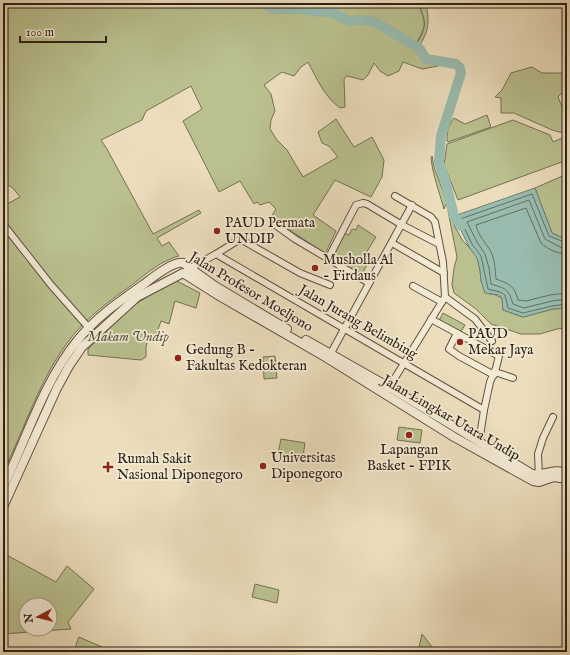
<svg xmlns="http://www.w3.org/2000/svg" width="570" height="655" viewBox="0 0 570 655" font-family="'IM FELL English',serif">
<rect width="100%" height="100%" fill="#ecdebd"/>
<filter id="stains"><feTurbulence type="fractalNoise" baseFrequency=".005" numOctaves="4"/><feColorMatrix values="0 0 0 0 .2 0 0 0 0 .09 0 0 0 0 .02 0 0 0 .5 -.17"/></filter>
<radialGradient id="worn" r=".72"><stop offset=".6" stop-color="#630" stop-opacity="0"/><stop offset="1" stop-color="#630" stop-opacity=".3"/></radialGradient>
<!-- green -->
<g fill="#bac18f" stroke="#747154" fill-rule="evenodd">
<path d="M 3,3 L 426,3 C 429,21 430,28 420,45 L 427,57 L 436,58 L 438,66 L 422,69 L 403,62 L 399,71 L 388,76 L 380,71 L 374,63 L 368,75 L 363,80 L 347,76 L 344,79 L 345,107 L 340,108 C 324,96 317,79 308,62 L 301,67 L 294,76 L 282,72 L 264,85 L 271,94 L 275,111 L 271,120 L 270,129 L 277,140 L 287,150 L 303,177 L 338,157 L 329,146 L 322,143 L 318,132 L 336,119 L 354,147 L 372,137 L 384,160 L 382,177 L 371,197 L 335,180 L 313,215 L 336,231 L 325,254 L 271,217 L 276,209 L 269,202 L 260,205 L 257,202 L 254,204 L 240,181 L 219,192 L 183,121 L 202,109 L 191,86 L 146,111 L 142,120 L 101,140 L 107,149 L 153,234 L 199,210 L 201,213 L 157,238 L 162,246 L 169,242 L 179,256 C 162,260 146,274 133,284 C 111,300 88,316 71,338 C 40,377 25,428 3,473 L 3,203 L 7,204 L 20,197 L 13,188 L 3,182 Z"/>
<path d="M 532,67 L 542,73 L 567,73 L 567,94 L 563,92 L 558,97 L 563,109 L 567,112 L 567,134 L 552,130 L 514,113 L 501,113 L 501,98 L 495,97 L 502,90 L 511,73 Z"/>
<path d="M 487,115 L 491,127 L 448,142 L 447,141 C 447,131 448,125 454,118 L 465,124 Z"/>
<path d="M 513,120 L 550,135 L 553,142 L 567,136 L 567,160 L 458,200 L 444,165 L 447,144 Z"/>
<path d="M 432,156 L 434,167 L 447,202 L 444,209 C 439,191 433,176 431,158 Z"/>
<path d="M 567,174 L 567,240 L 552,233 L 535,188 Z"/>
<path d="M 450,210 L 455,227 L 463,241 L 469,247 L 477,257 L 480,270 L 481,281 L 489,294 L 493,294 L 502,298 L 503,310 L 523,317 L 553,309 L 567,308 L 567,328 L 557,329 L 540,334 L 521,334 L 491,324 L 476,309 L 454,293 L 452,285 L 454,268 L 457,257 L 448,211 Z"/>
<path d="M 358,225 L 376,237 L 361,261 L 367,265 L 362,274 L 332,259 L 331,255 L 344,233 L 349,235 L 352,229 L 356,230 Z"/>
<path d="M 177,281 L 200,293 L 196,308 L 175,301 L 169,324 L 161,321 L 154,341 L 148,340 L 146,347 L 146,357 L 141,360 L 88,355 L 88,349 L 134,305 L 152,294 Z"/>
<path d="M 443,313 L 465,325 L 460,333 L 439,321 Z"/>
<path d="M 275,356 L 277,378 L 264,379 L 263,357 Z"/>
<path d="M 399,427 L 422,430 L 420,443 L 397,440 Z"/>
<path d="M 281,439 L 305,443 L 303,457 L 278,453 Z"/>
<path d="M 3,553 L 56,582 L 67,566 L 94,589 L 68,622 L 71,629 L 3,634 ZM 26,605 L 50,605 L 50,629 L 26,629 Z"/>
<path d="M 255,584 L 279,590 L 277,603 L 252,597 Z"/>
<path d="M 422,634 L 436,652 L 418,652 Z"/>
<path d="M 79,637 L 102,647 L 101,652 L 79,652 L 74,650 Z"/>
</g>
<!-- water -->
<path fill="#99bcaf" stroke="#6e7e73" d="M 535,188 L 552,233 L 567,240 L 567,308 L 553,309 L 523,317 L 503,310 L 502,298 L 499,295 L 485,293 L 481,281 L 480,270 L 477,258 L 469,247 L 454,216 Z"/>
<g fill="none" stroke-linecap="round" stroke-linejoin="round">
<!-- shore -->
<g stroke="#646e64" stroke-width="1">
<path d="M 567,243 L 549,236 L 532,194 L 460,219 L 472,244 L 481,256 L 488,289 L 500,292 L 505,295 L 508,308 L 523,313 L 552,306 L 567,304"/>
<path d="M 567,248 L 562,248 L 545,239 L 529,200 L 467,222 L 477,242 L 485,254 L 489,268 L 491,284 C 506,289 508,288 513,304 L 524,308 L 552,301 L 567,299"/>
<path d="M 567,254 C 558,254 547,249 541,243 L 526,208 L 476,225 C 478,235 485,242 490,250 C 495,259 495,269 496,279 C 509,284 514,285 518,300 L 526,301 L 550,295 L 567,293"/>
</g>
<!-- stream -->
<path stroke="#6e7e73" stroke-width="1.5" d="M 415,46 C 427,27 427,23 418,3"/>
<!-- river -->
<path stroke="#99bcaf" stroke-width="10" d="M 263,3 L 265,5 L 274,9 L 300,9 L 320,12 L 331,12 L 349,21 L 365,20 L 377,23 L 420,49 L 426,59 L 456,64 L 460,68 L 461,73 L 441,136 L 439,162 L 446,184 L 454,216 L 461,226"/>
<!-- minor casing -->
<g stroke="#5e5042" stroke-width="8">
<g id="minor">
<path d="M 3,224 L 51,285 L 89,328"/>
<path d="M 274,224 L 295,239 L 369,283"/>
<path d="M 392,243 L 444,273"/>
<path d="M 216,254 L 237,241 L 242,240 L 300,273 L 330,285"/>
<path d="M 328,259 L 356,205 L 363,203 L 367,204 L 402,225 L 439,244"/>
<path d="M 187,270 L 216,254 L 484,410 L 479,443"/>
<path d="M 413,286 L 442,302"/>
<path d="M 445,297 L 475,319 L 492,341"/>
<path d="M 431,319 L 499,356 L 496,368 L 490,382 L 484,410"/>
<path d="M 457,333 L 449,349 L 459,356 L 494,375"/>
<path d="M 331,353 L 412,205"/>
<path d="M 495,372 L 513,378"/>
<path d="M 385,394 L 445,297 L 443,262 L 435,222 L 431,217 L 395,196"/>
<path d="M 539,477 L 538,454 L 543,438 L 553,417"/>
</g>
</g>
<!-- tertiary casing -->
<g stroke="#5e5042" stroke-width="10">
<g id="tertiary">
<path d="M 306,340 L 389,387 L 532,474 C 545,476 552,468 567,473"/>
<path d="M 3,487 C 26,440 44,381 77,341 C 95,318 120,301 144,284 C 152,278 173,261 183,263 L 215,286 L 287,329"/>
<path d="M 3,507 L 57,388 L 69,366 L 82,347 L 137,297 L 183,273 L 221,297 L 327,358 L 454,437 L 533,481 L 539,482 L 554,477 L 567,479"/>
</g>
</g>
<!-- minor -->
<use href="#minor" stroke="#f3ead4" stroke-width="6"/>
<!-- tertiary -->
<use href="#tertiary" stroke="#f3ead4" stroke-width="8"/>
</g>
<!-- markers -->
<g fill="#8f2418" stroke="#f3ead4" stroke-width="1.5">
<circle cx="217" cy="231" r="4"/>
<circle cx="315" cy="268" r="4"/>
<circle cx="460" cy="342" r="4"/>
<circle cx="178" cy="358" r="4"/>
<circle cx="409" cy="435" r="4"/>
<circle cx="263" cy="466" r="4"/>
<path d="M106 461h4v4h4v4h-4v4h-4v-4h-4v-4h4z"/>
</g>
<g text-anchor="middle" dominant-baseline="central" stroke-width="3.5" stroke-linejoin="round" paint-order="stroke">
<!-- poi labels -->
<g font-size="14" fill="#2e2119" stroke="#f3ead4" text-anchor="start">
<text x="225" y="223">PAUD Permata<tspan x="225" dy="16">UNDIP</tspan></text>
<text x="323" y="260">Musholla Al<tspan x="323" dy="16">- Firdaus</tspan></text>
<text x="468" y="334">PAUD<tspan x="468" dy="16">Mekar Jaya</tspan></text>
<text x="186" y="350">Gedung B -<tspan x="186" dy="16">Fakultas Kedokteran</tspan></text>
<text x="409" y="450" text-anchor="middle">Lapangan<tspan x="409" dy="16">Basket - FPIK</tspan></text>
<text x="271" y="458">Universitas<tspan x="271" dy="16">Diponegoro</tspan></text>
<text x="117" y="459">Rumah Sakit<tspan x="117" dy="16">Nasional Diponegoro</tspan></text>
</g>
<!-- street labels -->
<g font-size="14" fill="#2e2119" stroke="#f3ead4">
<text transform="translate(251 292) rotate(31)">Jalan Profesor Moeljono</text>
<text transform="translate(358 322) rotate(30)">Jalan Jurang Belimbing</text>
<text transform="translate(451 418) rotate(30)">Jalan Lingkar Utara Undip</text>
</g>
<!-- park labels -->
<g font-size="14" font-style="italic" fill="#58513c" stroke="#f3ead4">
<text x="128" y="337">Makam Undip</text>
</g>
</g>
<!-- margin -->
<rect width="570" height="655" fill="none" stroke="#ecdebd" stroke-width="16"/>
<rect x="4" y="4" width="562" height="647" fill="none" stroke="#2e2119" stroke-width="2"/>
<rect x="8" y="8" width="554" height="639" fill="none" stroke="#2e2119"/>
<!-- north arrow -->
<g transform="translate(38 617) rotate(263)"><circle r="19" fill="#f3ead4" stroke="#a49a89"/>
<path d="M0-3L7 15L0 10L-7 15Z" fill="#8f2418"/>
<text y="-6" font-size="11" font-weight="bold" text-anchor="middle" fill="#2e2119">N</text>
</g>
<!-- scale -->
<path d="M20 36v6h86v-6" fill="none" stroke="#2e2119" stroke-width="2"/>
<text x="26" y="36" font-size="12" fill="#2e2119" stroke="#f3ead4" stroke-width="3" paint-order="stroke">100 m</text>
<rect width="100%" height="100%" filter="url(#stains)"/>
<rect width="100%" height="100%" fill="url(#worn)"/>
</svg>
